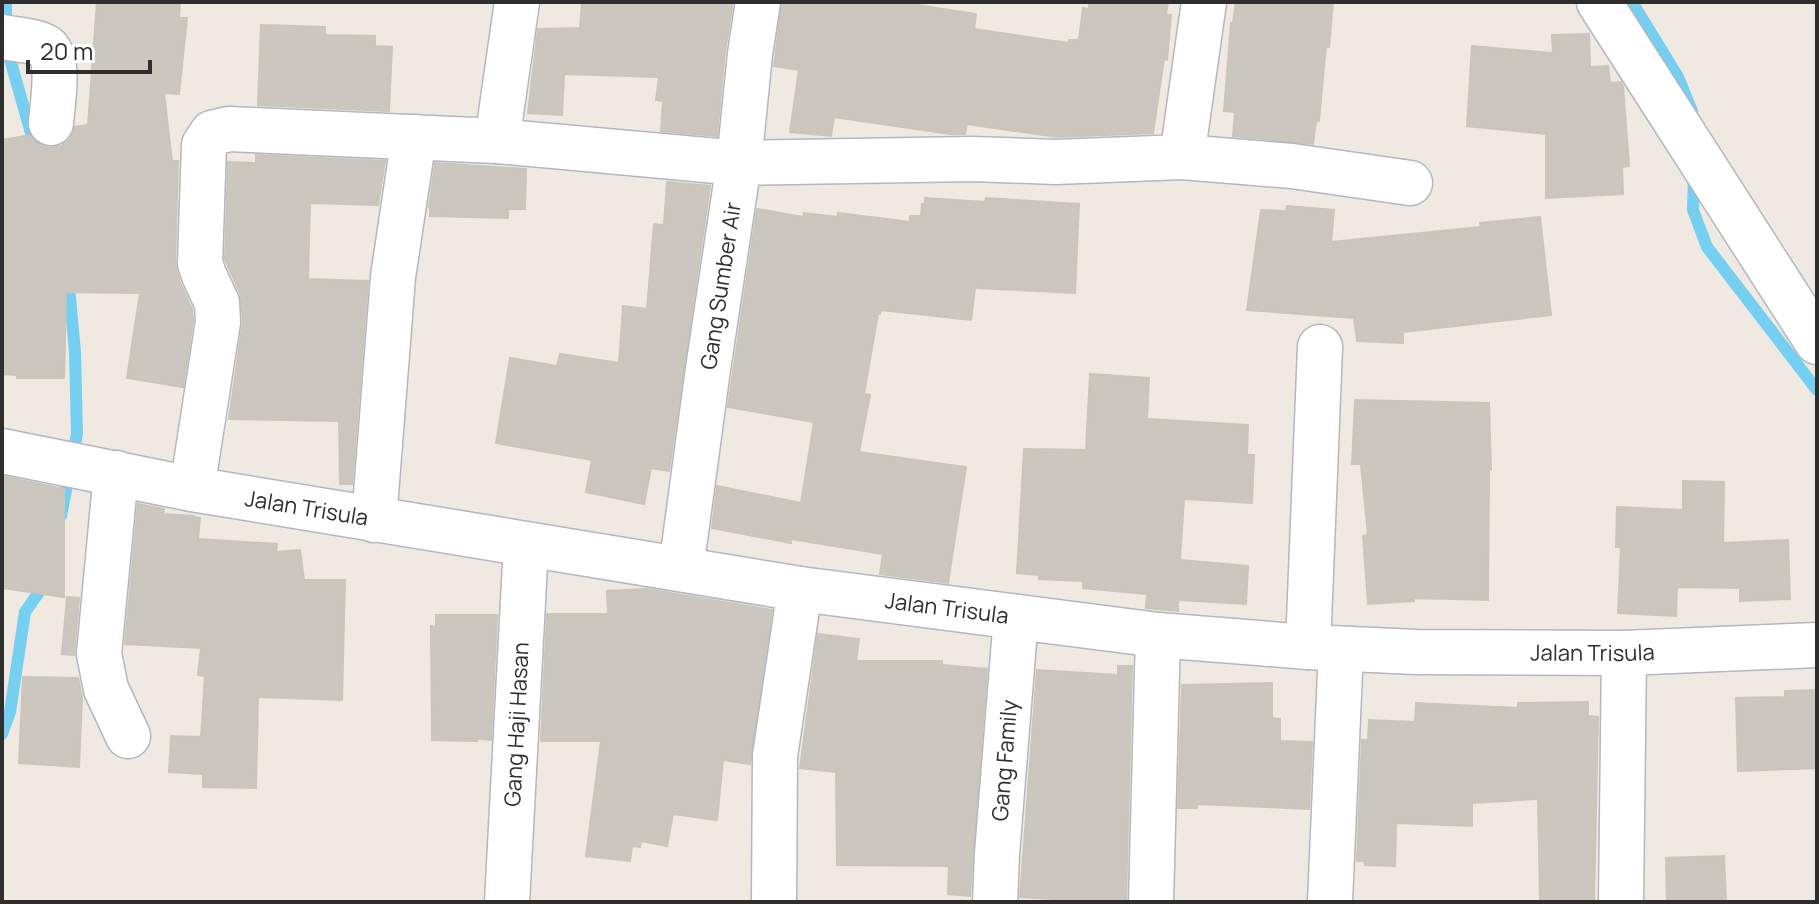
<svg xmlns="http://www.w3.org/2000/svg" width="1819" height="904" viewBox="0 0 1819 904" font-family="Manrope,sans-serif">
<rect width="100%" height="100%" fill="#efe9e1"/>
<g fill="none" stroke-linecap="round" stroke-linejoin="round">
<!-- stream -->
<g stroke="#75cff0" stroke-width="12">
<path d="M 6,2 L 6,45 L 37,154"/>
<path d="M 1632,2 L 1678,77 L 1692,111"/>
<path d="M 1694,173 L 1693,210 L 1707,247 L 1817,390"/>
<path d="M 61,516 L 77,434 L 75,352 L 68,276"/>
<path d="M 2,734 L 10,712 L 25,612 L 42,588 L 45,580"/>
</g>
</g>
<!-- building -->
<g fill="#cbc7bf" stroke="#cbc5ba" stroke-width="2">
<path d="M 97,2 L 180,2 L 179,18 L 187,18 L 179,94 L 164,93 L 172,161 L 178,161 L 175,263 L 180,283 L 192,309 L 193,321 L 183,387 L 127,378 L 140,293 L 66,292 L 64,378 L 17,378 L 17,375 L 2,374 L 2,140 L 30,135 L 37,144 L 48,148 L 61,146 L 71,138 L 75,127 L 88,125 Z"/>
<path d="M 582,2 L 733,2 L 725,51 L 717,136 L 661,131 L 663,101 L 656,100 L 659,77 L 564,74 L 562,115 L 528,113 L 538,29 L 580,28 Z"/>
<path d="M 782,2 L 898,2 L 976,14 L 974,29 L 1068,43 L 1069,40 L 1079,40 L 1083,8 L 1089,9 L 1089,2 L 1168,2 L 1166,15 L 1171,15 L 1167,60 L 1164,59 L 1153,133 L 1057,137 L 967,124 L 965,134 L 950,134 L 834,117 L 831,136 L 790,132 L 799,70 L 774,66 Z"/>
<path d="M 1236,2 L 1333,2 L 1329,47 L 1326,46 L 1319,121 L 1316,121 L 1313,144 L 1233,136 L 1235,112 L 1224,111 L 1231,23 L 1233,23 Z"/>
<path d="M 261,25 L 325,27 L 325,35 L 375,36 L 375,46 L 392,47 L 389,111 L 258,105 Z"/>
<path d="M 1589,34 L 1590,67 L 1608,66 L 1610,83 L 1621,82 L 1623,86 L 1629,166 L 1622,167 L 1623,194 L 1546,198 L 1546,134 L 1467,126 L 1472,46 L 1553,53 L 1552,35 Z"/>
<path d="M 256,155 L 385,161 L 378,205 L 310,203 L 308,279 L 368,281 L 352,484 L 340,484 L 339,421 L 229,419 L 243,321 L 240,293 L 225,259 L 228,162 L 256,163 Z"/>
<path d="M 435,163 L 526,169 L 525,209 L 508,209 L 508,218 L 430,216 L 430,207 L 429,207 Z"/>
<path d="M 667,182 L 710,186 L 669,471 L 651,468 L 644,504 L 586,492 L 592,460 L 496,443 L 510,358 L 557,366 L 560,354 L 619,363 L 623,306 L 647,309 L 654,224 L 664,225 Z"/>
<path d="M 925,198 L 985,202 L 986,198 L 1079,204 L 1075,293 L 976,288 L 975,288 L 971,320 L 880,310 L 880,314 L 878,314 L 864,394 L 870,395 L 859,452 L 966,467 L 948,583 L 880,574 L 883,554 L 791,539 L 791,543 L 712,528 L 717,486 L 801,503 L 814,422 L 728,407 L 757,209 L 803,217 L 804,213 L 838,217 L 838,213 L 910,222 L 910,216 L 921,216 L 922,204 L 925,204 Z"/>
<path d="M 1287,206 L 1334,210 L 1331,242 L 1481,227 L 1480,223 L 1540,217 L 1551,315 L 1403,332 L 1403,343 L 1357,341 L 1354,318 L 1247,310 L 1261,210 L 1286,211 Z"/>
<path d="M 1090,374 L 1149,378 L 1147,419 L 1248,425 L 1247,455 L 1254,455 L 1252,503 L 1184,499 L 1180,560 L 1248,566 L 1246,604 L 1178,600 L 1178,611 L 1146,608 L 1147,594 L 1083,588 L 1083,581 L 1039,579 L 1039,575 L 1017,573 L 1024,449 L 1086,450 Z"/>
<path d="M 1355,400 L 1489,403 L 1491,470 L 1489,470 L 1488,600 L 1414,598 L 1414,601 L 1368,604 L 1363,536 L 1368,535 L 1361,464 L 1352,464 Z"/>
<path d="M 2,476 L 64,489 L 64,597 L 2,588 Z"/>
<path d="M 1683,481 L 1724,482 L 1723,543 L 1788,540 L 1790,599 L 1740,601 L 1740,588 L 1677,587 L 1676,616 L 1618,613 L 1621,547 L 1616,547 L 1617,507 L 1683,510 Z"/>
<path d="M 138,504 L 164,509 L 163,514 L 194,516 L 194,517 L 200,518 L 198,539 L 277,544 L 276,552 L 300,550 L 304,580 L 345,580 L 342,700 L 258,697 L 256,788 L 203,787 L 203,774 L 169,772 L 171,736 L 201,737 L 205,676 L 198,675 L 201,648 L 125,644 Z"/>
<path d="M 646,589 L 772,610 L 750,764 L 723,760 L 717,820 L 673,814 L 667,846 L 641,841 L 640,847 L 632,846 L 630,861 L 586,856 L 601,741 L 541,741 L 547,614 L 608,614 L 607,591 Z"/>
<path d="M 67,597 L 79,598 L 74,655 L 62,654 Z"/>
<path d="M 436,615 L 497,615 L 491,740 L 477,739 L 477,741 L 432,740 L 431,626 L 436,627 Z"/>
<path d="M 818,634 L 859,639 L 856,661 L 942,661 L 942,665 L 987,669 L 970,896 L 948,894 L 949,866 L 837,865 L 836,772 L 800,768 Z"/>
<path d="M 1118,666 L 1132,666 L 1126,902 L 1088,902 L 1088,901 L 1020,897 L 1037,670 L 1118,675 Z"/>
<path d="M 23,677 L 78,678 L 82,697 L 79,767 L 19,763 Z"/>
<path d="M 1272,683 L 1272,718 L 1280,719 L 1280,741 L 1312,742 L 1309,809 L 1197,804 L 1197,808 L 1178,808 L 1182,685 Z"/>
<path d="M 1817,690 L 1817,768 L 1738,771 L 1736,698 L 1785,697 L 1785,691 Z"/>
<path d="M 1588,702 L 1588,716 L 1598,717 L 1594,902 L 1540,902 L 1538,799 L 1472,803 L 1472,826 L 1396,823 L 1395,866 L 1365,865 L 1364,861 L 1357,861 L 1362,740 L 1368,740 L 1369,720 L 1415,722 L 1416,703 L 1518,708 L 1518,703 Z"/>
<path d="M 1724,856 L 1726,900 L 1667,902 L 1666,858 Z"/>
</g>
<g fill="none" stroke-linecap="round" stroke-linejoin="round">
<!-- minor casing -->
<g stroke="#b4b7c1" stroke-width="47">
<g id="minor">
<path d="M 1599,2 L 1817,342"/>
<path d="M 2,37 C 13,39 38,41 46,47 C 61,58 52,106 51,123"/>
<path d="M 497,141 L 517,2"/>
<path d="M 1182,157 L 1292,166 L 1410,183"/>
<path id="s1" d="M 2,451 L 192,489 L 800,589 L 1158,635 L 1308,647 L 1416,652 L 1624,653 L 1817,645"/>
<path d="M 116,473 L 99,654 L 106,689 L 128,736"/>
<path d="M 192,489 L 218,322 L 217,303 L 204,275 L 200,263 L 204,145 L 212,133 L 229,129 L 497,141 L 739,163 L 973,159 L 1056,162 L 1182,157 L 1204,2"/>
<path d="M 374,520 L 393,277 L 414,137"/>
<path id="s2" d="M 681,569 L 708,369 L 739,163 L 750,54 L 758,2"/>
<path d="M 1308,647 L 1320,347"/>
<path id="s3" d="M 507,902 L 526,545"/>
<path d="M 774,902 L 775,756 L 800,589"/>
<path id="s4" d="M 995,902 L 997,854 L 1016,617"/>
<path d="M 1151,902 L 1158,635"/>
<path d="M 1330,902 L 1341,649"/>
<path d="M 1621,902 L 1624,653"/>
</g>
</g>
<!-- minor -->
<use href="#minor" stroke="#fff" stroke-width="44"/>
</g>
<g text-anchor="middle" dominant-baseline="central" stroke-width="6" stroke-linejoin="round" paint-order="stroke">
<!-- street labels -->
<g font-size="22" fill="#2e2e2e" stroke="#fff">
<text stroke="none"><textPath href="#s2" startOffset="286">Gang Sumber Air</textPath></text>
<text stroke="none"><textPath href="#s1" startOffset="310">Jalan Trisula</textPath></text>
<text stroke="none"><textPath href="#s1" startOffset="958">Jalan Trisula</textPath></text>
<text stroke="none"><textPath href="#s1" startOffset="1606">Jalan Trisula</textPath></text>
<text stroke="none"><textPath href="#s3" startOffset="178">Gang Haji Hasan</textPath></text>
<text stroke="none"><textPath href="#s4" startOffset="142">Gang Family</textPath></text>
</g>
</g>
<!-- border -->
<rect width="1819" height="904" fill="none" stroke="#2e2e2e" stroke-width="8"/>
<!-- scale -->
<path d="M28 60v12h122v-12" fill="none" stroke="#2e2e2e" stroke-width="4"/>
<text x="40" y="60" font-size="24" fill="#2e2e2e" stroke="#ffffff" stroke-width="6" paint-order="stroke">20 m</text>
</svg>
